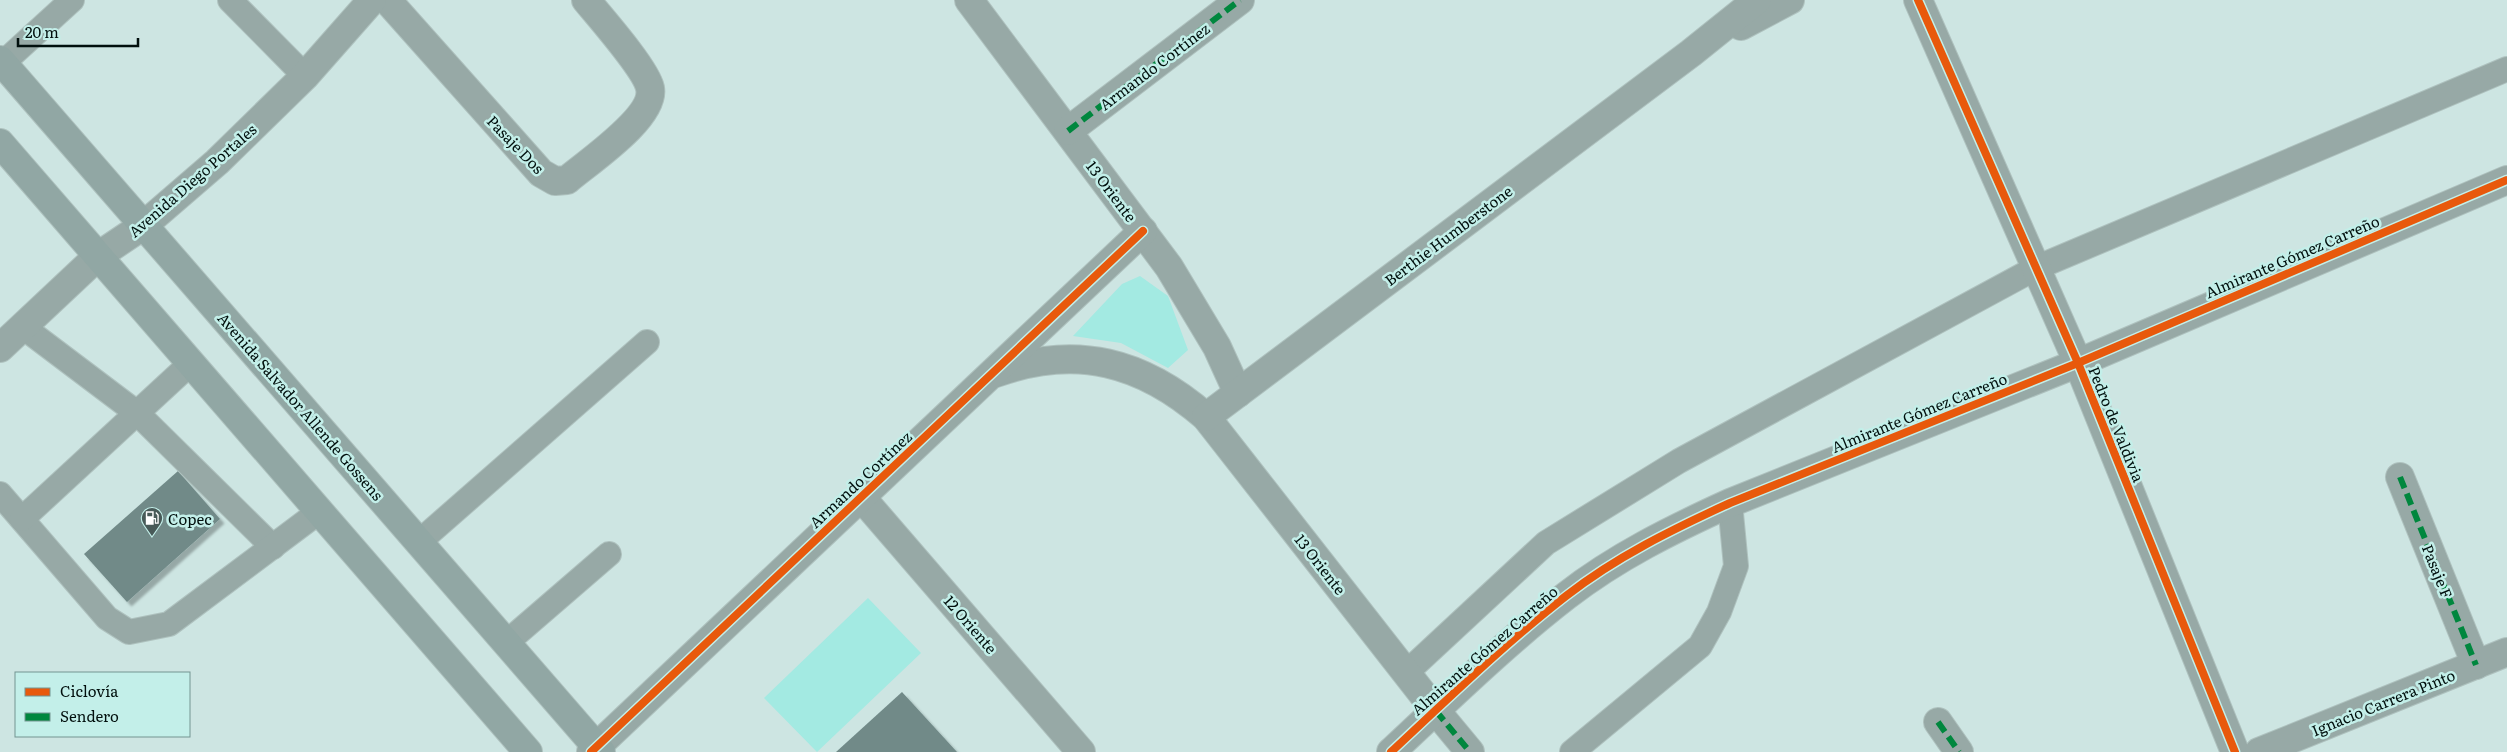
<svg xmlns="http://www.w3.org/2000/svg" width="2507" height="752" viewBox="0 0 2507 752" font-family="Literata,serif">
<defs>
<filter id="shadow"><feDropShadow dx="4.5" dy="4.5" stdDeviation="1" flood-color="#0004"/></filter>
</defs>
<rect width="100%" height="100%" fill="#cde5e2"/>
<!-- green -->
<g fill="#a3eae2">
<path d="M 1140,276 L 1168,296 L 1188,350 L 1168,368 L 1121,343 L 1073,336 L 1122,284 Z"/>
<path d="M 868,598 L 921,653 L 817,752 L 764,698 Z"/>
</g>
<!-- building -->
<g fill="#718a88" filter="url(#shadow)">
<path d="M 178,471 L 220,519 L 127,602 L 84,554 Z"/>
<path d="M 902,692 L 957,752 L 836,752 Z"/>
</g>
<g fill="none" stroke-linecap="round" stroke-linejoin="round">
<!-- service casing -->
<g stroke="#aec1be" stroke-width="26">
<g id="service">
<path d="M 230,0 L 305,76"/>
<path d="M 3,63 L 72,0"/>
<path d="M 23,327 L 137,413 L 273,547"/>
<path d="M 0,494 L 107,618 L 129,632 L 169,624 L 320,511"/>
<path d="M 22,519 L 191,363"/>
<path d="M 419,542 L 647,342"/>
<path d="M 506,643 L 609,554"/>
<path d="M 1406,673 L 1546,543 L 1679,461 L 2036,268 L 2507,69"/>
<path d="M 1572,752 L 1700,646 L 1719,612 L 1736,566 L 1730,503"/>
</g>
</g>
<!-- minor casing -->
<g stroke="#aec1be" stroke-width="30">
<g id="minor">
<path d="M 387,0 L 541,173 L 555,181 L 567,180 C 588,162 656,117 650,88 C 646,69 600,17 586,0"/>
<path d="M 969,0 L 1169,267 L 1217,347 L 1238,393"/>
<path d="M 1918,0 L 2078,363 L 2235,752"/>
<path d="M 1741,26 L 1790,0"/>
<path d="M 1068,131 L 1240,0"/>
<path d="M 996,373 C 1077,344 1143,362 1206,417 L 1436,711 L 1470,752"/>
<path d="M 1206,417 L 1691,53 L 1757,0"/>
<path d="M 2400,477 L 2476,665"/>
<path d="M 861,497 L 1081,752"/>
<path d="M 1938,722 L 1959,752"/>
<path d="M 591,752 L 1143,231"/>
<path d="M 1391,752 C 1448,699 1504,644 1566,596 C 1616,557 1673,529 1730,503 L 2078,363 L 2507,180"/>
<path d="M 2259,752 L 2507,652"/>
</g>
</g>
<!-- tertiary casing -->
<g stroke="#aec1be" stroke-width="30">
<path id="tertiary" d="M 0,348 L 98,256 L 144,225 L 217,162 L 305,76 L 372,0"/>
</g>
<!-- secondary casing -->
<g stroke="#aec1be" stroke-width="30">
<g id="secondary">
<path d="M 0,60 L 601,752"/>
<path d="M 0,143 L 528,752"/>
</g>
</g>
<!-- service -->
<use href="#service" stroke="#97a9a6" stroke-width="24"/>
<!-- minor -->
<use href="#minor" stroke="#97a9a6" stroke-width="28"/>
<!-- tertiary -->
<use href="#tertiary" stroke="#97a9a6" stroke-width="28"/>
<!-- secondary -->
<use href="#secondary" stroke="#91a7a4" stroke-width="28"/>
<!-- quiet -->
<g stroke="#00873e" stroke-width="6" stroke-dasharray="12 6" stroke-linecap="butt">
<path d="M 1068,131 L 1240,0"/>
<path d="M 2400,477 L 2476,665"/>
<path d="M 1436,711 L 1470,752"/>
<path d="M 1938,722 L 1959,752"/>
</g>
<!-- cycleway casing -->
<g stroke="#c3efe9" stroke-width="11">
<g id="cycleway">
<path d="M 1918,0 L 2078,363 L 2235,752"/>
<path d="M 591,752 L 1143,231"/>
<path d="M 1391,752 C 1448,699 1504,644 1566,596 C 1616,557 1673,529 1730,503 L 2078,363 L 2507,180"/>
</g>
</g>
<!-- cycleway -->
<use href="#cycleway" stroke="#e8590c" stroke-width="8"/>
</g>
<!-- icons -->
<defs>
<g id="fuel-pin" transform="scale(1.125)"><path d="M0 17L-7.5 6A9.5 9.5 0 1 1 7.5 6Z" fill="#485a58" stroke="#c3efe9"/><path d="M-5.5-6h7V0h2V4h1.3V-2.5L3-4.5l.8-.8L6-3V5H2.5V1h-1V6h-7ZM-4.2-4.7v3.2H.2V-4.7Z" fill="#fff"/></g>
</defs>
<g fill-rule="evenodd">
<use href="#fuel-pin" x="152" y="518"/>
</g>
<g text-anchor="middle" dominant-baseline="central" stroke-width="5" stroke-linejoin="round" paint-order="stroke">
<!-- street labels -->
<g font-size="15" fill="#010f0d" stroke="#c3efe9">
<text transform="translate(1154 66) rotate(-37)">Armando Cortínez</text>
<text transform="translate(516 144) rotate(46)">Pasaje Dos</text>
<text transform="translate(192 180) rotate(-41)">Avenida Diego Portales</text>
<text transform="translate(1112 191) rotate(53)">13 Oriente</text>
<text transform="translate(1448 235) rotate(-37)">Berthie Humberstone</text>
<text transform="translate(2292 256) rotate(-23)">Almirante Gómez Carreño</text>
<text transform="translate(301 406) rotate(49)">Avenida Salvador Allende Gossens</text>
<text transform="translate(1919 412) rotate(-22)">Almirante Gómez Carreño</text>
<text transform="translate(2117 424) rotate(68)">Pedro de Valdivia</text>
<text transform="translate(860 479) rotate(-43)">Armando Cortínez</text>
<text transform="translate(1321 564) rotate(52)">13 Oriente</text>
<text transform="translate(2438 571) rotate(68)">Pasaje F</text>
<text transform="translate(971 624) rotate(49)">12 Oriente</text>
<text transform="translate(1484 650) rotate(-41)">Almirante Gómez Carreño</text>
<text transform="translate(2383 702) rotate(-22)">Ignacio Carrera Pinto</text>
</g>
<!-- poi labels -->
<g font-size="15" fill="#010f0d" stroke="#c3efe9" text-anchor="start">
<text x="168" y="518">Copec</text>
</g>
</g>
<!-- legend -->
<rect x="15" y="672" width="175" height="65" fill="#c3efe9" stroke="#759591"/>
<rect x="25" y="688" width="25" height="8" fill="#e8590c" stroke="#759591"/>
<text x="60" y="697" font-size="15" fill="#010f0d">Ciclovía</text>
<rect x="25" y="713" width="25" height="8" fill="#00873e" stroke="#759591"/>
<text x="60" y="722" font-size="15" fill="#010f0d">Sendero</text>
<!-- scale -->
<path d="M18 38v8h120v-8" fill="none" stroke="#010f0d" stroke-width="2.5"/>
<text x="25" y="38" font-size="15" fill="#010f0d" stroke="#c3efe9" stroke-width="4" paint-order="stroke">20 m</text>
</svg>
